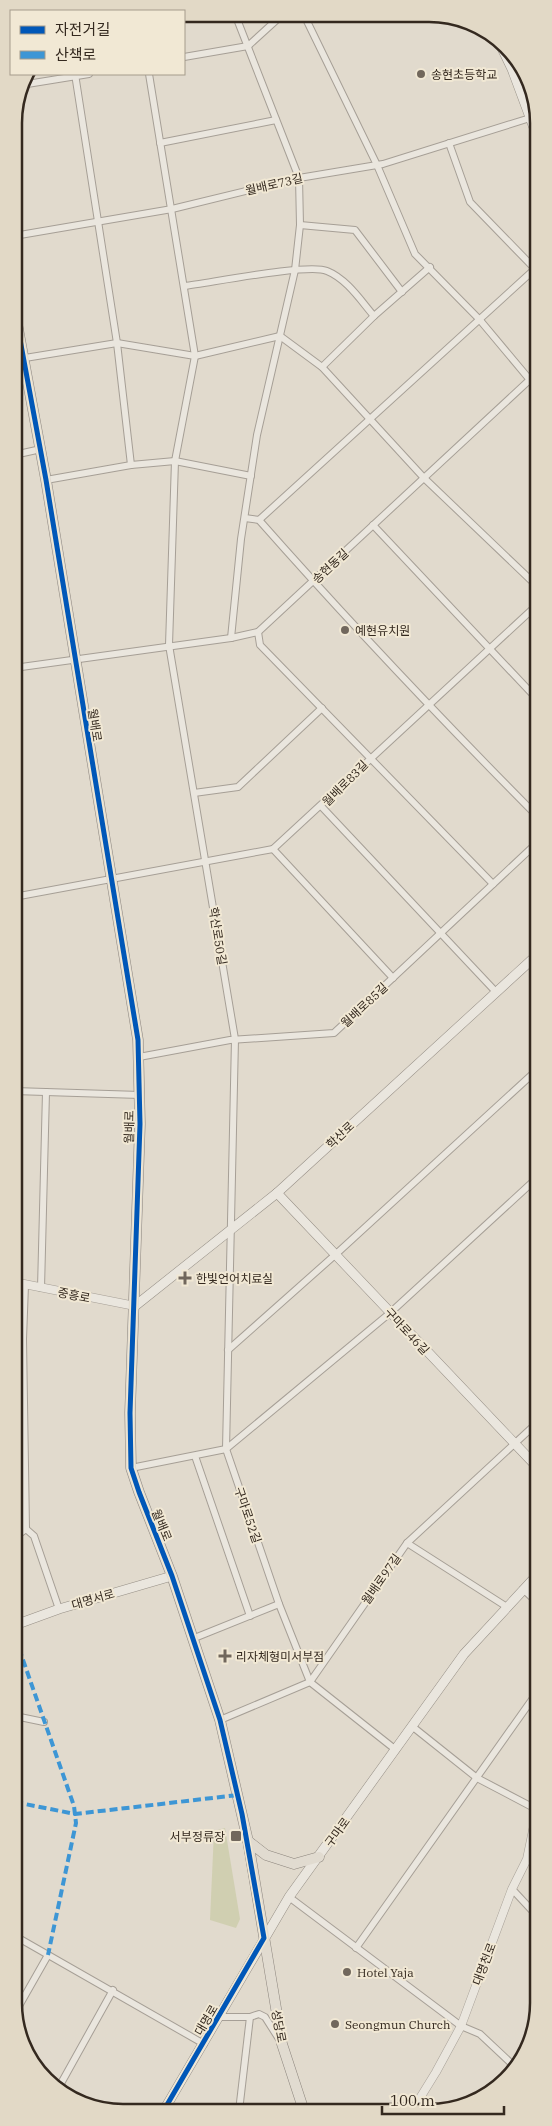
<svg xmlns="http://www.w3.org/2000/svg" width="552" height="2126" viewBox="0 0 552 2126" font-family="'IBM Plex Serif','Noto Sans KR',serif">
<rect width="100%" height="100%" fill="#e1dacd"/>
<!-- green -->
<path fill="#d0cfb1" d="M 225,1828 L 240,1919 L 236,1928 L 210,1920 L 214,1831 Z"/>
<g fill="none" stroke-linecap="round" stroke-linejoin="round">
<!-- minor casing -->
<g stroke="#a69f96" stroke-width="8">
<g id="minor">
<path d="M 304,15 L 377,165 L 415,254 L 479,319 L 530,380"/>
<path d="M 184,57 L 248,46 L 282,15"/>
<path d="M 75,74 L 117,343 L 131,465"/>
<path d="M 149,74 L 195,356 L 175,461 L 169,645 L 235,1039 L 226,1449 L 279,1604 L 310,1682 L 396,1750"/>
<path d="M 21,85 L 89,74"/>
<path d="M 160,143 L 276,120"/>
<path d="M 449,143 L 470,202 L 535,269"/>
<path d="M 300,225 L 355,230 L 402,292"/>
<path d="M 14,236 L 172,209 L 299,178 L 383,164 L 530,118"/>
<path d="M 185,286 C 210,283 309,263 327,271 C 347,279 361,301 374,316"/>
<path d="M 25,358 L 117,343 L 195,356 L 280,336 L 322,367 L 424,478 L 537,586"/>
<path d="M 322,367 L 374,316 L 430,267"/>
<path d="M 14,455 L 41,449"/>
<path d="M 46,480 L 131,465 L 175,461 L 251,476"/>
<path d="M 245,518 L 259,520 C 349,622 442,720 538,817"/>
<path d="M 259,520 L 537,267"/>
<path d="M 373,525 L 538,700"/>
<path d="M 258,632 L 260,645 L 493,884"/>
<path d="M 231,638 L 241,539 L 257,435 L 295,270 L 300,225 L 299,178 L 235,14"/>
<path d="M 14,668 L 231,638 L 258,632 L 537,373"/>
<path d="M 194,793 L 238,787 L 322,708"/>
<path d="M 321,806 L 496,992"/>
<path d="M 273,849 L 393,978"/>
<path d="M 14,865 L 20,896"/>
<path d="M 14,897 L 273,849 L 537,605"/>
<path d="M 139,1057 L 230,1040 L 334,1033 L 538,842"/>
<path d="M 14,1091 L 140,1095"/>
<path d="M 25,1285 L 23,1339 L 26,1529"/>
<path d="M 41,1288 L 46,1092"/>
<path d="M 228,1350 L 335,1255 L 538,1069"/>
<path d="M 195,1456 L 250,1616"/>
<path d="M 131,1468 L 226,1449 L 390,1313 L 538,1177"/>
<path d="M 26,1529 L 34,1536 L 59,1609"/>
<path d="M 15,1537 L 26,1529"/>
<path d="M 407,1543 L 507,1607"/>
<path d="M 523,1589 L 538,1603"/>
<path d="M 192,1639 L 279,1604"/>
<path d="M 15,1716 L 44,1722"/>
<path d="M 220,1720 L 310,1682 L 407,1543 L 538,1422"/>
<path d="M 413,1727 L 477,1778 L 536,1809"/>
<path d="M 512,1889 L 538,1917"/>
<path d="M 289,1897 L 461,2026 L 480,2034 L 514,2066"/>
<path d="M 15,1936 L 204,2044"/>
<path d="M 356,1948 L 538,1691"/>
<path d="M 15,2013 L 48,1955"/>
<path d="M 220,2017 L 250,2017 L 259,2014 L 265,2017 L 279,2039"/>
<path d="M 59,2087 L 113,1990"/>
<path d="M 239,2111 L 250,2017"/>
</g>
</g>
<!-- tertiary casing -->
<g stroke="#a69f96" stroke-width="9">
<g id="tertiary">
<path d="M 14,1282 L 135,1306"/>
<path d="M 412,2111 L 436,2072 L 461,2026 L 512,1889 L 527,1859 L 538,1806"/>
</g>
</g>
<!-- secondary casing -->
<g stroke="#968f86" stroke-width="10">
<g id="secondary">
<path d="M 499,42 L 512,69 L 537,136"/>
<path d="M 277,1193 L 538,1468"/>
<path d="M 135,1306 L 277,1193 L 538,954"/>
<path d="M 15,1625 L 59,1609 L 172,1576"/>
<path d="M 164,2110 L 289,1897 L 464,1654 L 538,1574"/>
</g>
</g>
<!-- primary casing -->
<g stroke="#8c857d" stroke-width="11">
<g id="primary">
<path d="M 14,307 L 46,480 L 138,1040 L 140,1124 L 130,1413 L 131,1468 L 139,1492 L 172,1576 L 220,1720 L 248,1841 L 282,2044 L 304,2111"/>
<path d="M 248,1841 L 266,1855 L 294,1864 L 319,1857"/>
</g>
</g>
<!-- minor -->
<use href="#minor" stroke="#eae6de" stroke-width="6"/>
<!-- tertiary -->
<use href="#tertiary" stroke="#eae6de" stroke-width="8"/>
<!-- secondary -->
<use href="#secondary" stroke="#eae6de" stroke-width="9"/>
<!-- primary -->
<use href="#primary" stroke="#e1dbd0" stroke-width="10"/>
<!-- quiet -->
<g stroke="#3d96d5" stroke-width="4" stroke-dasharray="8 4" stroke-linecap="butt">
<path d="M 15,1637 L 74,1806 L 76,1823 L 48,1955"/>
<path d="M 15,1802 L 75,1814 L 238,1795"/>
</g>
<!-- cycleway casing -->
<g stroke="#f1e8d4" stroke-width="8">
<path id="cycleway" d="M 14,307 L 46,480 L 138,1040 L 140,1124 L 130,1413 L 131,1468 L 139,1492 L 172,1576 L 220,1720 L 242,1814 L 264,1938 L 164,2110"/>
</g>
<!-- cycleway -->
<use href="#cycleway" stroke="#0057b8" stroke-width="5"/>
</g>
<!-- markers -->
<g fill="#71675c" stroke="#f1e8d4" stroke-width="2">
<circle cx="421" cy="74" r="5"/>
<circle cx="345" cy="630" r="5"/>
<path d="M182.5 1270.5h5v5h5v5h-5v5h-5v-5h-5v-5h5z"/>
<path d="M222.5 1648.5h5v5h5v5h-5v5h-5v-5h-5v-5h5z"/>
<rect x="230" y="1830" width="12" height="12" rx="2.5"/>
<circle cx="347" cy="1972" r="5"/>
<circle cx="335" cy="2024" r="5"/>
</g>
<g text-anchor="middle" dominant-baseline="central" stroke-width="4" stroke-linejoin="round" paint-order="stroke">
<!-- poi labels -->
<g font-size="12" fill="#34291f" stroke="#f1e8d4" text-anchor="start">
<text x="431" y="74">송현초등학교</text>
<text x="355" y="630">예현유치원</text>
<text x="196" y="1278">한빛언어치료실</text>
<text x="236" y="1656">리자체형미서부점</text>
<text x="225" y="1836" text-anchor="end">서부정류장</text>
<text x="357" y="1972">Hotel Yaja</text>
<text x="345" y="2024">Seongmun Church</text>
</g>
<!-- street labels -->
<g font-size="12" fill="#34291f" stroke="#f1e8d4">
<text transform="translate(274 184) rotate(-13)">월배로73길</text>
<text transform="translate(330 566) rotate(-43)">송현동길</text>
<text transform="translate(95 725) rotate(81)">월배로</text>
<text transform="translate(345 783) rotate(-45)">월배로83길</text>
<text transform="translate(218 936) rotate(81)">학산로50길</text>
<text transform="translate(364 1005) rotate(-43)">월배로85길</text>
<text transform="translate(129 1127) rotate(-89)">월배로</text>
<text transform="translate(340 1135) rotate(-43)">학산로</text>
<text transform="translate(74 1295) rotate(11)">중흥로</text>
<text transform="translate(407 1331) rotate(47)">구마로46길</text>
<text transform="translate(248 1515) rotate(71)">구마로52길</text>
<text transform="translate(162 1525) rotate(68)">월배로</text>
<text transform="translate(381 1579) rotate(-55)">월배로97길</text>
<text transform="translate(93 1599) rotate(-16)">대명서로</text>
<text transform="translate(337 1832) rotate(-54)">구마로</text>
<text transform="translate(484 1964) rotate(-69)">대명천로</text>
<text transform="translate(206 2020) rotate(-60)">대명로</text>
<text transform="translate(279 2026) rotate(79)">성당로</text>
</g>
</g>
<!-- crop -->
<path d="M0 0H552V2126H0ZM123 22H429A101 101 0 0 1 530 123V2003A101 101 0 0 1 429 2104H123A101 101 0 0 1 22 2003V123A101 101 0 0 1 123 22Z" fill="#e2d9c6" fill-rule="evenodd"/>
<path fill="none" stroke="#34291f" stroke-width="2.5" d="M123 22H429A101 101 0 0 1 530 123V2003A101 101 0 0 1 429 2104H123A101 101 0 0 1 22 2003V123A101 101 0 0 1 123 22Z"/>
<!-- legend -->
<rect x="10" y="10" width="175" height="65" fill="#f1e8d4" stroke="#a59c8c"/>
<rect x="20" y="26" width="25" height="8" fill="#0057b8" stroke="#a59c8c"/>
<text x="55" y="35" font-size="15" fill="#34291f">자전거길</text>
<rect x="20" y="51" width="25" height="8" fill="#3d96d5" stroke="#a59c8c"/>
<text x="55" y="60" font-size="15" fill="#34291f">산책로</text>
<!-- scale -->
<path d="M382 2106v8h122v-8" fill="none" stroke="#34291f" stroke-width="2.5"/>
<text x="390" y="2106" font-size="15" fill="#34291f" stroke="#f1e8d4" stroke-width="4" paint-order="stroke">100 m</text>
</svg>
